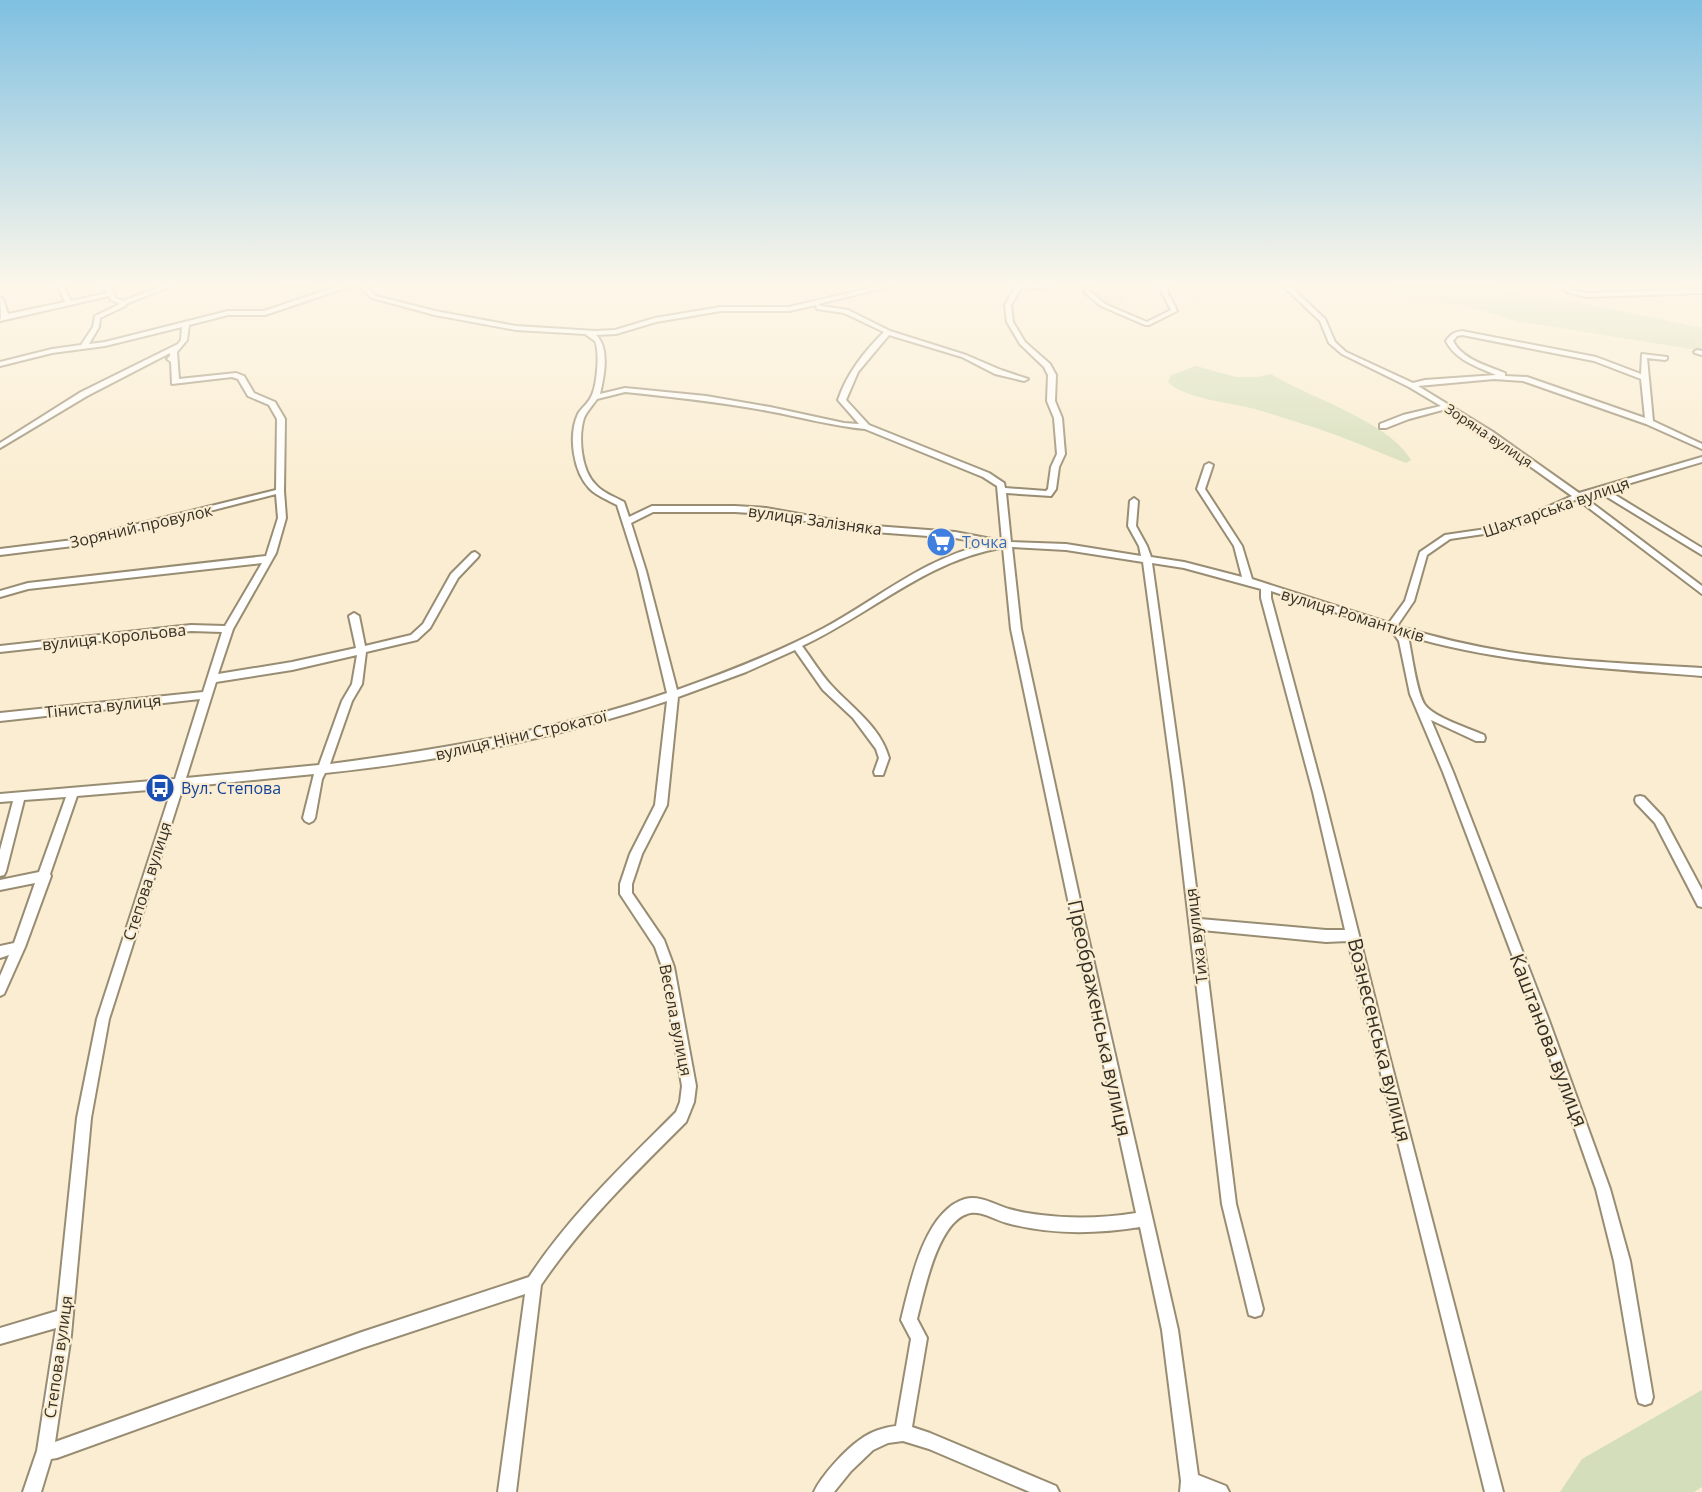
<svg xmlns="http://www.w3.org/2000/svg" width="1702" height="1492" viewBox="0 0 1702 1492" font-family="'Open Sans',sans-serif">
<rect width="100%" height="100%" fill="#faedd1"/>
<!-- built -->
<g fill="#f0e0bd">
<path d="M 1086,283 L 1163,283 L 1156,296 L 1133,294 L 1114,309 L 1092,296 L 1083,287 Z"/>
<path d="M 1166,283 L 1195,283 L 1214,293 L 1194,300 L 1165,289 Z"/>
</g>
<!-- green -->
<g fill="#d5deba">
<path d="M 286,283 L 308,283 L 319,294 L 302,300 L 279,286 Z"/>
<path d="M 1394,283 L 1494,283 L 1522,296 L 1567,300 L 1702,328 L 1702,351 L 1517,321 L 1467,306 L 1394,296 L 1388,288 Z"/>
<path d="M 1196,366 L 1236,377 L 1257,377 L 1271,374 C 1308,397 1390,422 1411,460 L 1406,463 C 1376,451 1346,438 1316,428 C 1296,422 1275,415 1255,409 C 1233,403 1184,399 1168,382 L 1171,375 Z"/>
<path d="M 1702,1390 L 1702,1487 L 1694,1492 L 1560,1492 L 1582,1459 Z"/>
</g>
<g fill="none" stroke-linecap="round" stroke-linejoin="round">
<!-- minor casing -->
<g stroke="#988c73" stroke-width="4">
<g id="minor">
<path d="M 56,283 L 62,283 L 71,301 L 107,293 L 103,283 L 109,283 L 116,298 L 123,301 L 170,283 L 180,283 L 126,304 L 125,306 L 100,318 L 99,327 L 89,344 L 105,342 L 228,311 L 264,311 L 347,283 L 363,283 L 376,296 L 435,311 L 516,326 L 596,331 L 615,330 L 655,318 L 721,307 L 789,307 L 891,283 L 904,283 L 818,304 L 821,306 L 848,310 L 890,331 L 966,355 L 1001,370 L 1028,379 L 1024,381 L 995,374 L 962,357 L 889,335 L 858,372 L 846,400 L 869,425 L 989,473 L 1004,483 L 1005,488 L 1046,491 L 1048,489 L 1051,467 L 1057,454 L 1054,418 L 1047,401 L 1048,375 L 1044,367 L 1020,344 L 1007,322 L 1005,305 L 1016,286 L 996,283 L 1069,283 L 1041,288 L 1022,287 L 1011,305 L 1013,322 L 1025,342 L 1050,364 L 1056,375 L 1055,401 L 1062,418 L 1065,454 L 1059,467 L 1056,489 L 1051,496 L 1006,493 L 1011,542 L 1066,544 L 1141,556 L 1139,546 L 1128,526 L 1130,501 L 1134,498 L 1138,501 L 1136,526 L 1147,546 L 1151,557 L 1184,562 L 1242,577 L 1234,546 L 1197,489 L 1205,465 L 1209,463 L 1213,465 L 1205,489 L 1242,546 L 1252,579 L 1389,623 L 1405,601 L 1420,552 L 1445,535 L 1500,527 L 1525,517 L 1572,496 L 1487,436 L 1446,409 L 1409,419 L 1386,428 L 1380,428 L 1380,424 L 1403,415 L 1441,406 L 1409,387 L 1342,354 L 1329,343 L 1320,321 L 1280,283 L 1287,283 L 1325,319 L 1335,342 L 1346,352 L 1413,383 L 1425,380 L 1496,375 C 1478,367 1455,360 1446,341 C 1451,334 1454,332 1462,331 L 1596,357 L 1641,374 L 1642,354 L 1667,357 L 1667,359 L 1665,360 L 1647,358 L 1653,421 L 1702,444 L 1702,449 L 1646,424 L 1523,381 L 1494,379 L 1418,386 L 1493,432 L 1579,493 L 1702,457 L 1702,462 L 1607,490 L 1702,548 L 1702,555 L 1599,492 L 1584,497 L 1702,586 L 1702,594 L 1577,499 L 1531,521 L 1504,531 L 1450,539 L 1427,555 L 1414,601 L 1397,626 C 1434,637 1471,646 1509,652 C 1573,662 1638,664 1702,668 L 1702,676 C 1602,668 1502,664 1405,635 L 1409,641 C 1412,656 1417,694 1425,705 C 1435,718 1468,728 1484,735 L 1485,738 L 1484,741 L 1476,741 L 1431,720 L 1453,772 L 1548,1018 L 1610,1189 L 1630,1261 L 1653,1397 L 1651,1403 L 1645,1405 L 1639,1403 L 1637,1397 L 1614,1261 L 1596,1189 L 1536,1018 L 1443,772 L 1410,694 L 1399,641 L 1392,631 L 1271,591 L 1271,598 L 1323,792 L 1389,1055 L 1503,1492 L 1485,1492 L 1348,941 L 1326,942 L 1202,930 L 1236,1204 L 1263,1309 L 1261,1315 L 1255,1317 L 1249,1315 L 1222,1204 L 1173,784 L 1143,562 L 1066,550 L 1012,547 L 1021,629 L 1086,928 L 1178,1330 L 1198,1475 L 1226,1486 L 1229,1492 L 1180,1492 L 1181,1481 L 1162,1330 L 1140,1227 C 1096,1234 1050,1235 1007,1223 C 995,1220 979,1209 967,1214 C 937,1224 924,1292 917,1319 L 927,1338 L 912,1427 L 930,1433 L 1056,1486 L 1059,1492 L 1030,1492 L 929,1449 L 903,1441 L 888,1443 L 873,1450 L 851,1471 L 834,1492 L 814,1492 C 821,1476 846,1449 861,1439 C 870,1432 885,1427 896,1426 L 911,1339 L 901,1320 C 910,1284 924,1211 965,1199 C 980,1195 995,1205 1009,1209 C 1020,1212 1030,1214 1041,1215 C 1072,1219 1105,1218 1136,1213 L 1074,928 L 1011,629 L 1003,548 L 1000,548 C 926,561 869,615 802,646 C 812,659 820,673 831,685 C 852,708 880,726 889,758 L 883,775 L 875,775 L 874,772 L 879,758 L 876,749 L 853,718 L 823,690 L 795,650 L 746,672 L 678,697 L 667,805 L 642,854 L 632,884 L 632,893 L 664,940 L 674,967 L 696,1086 L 694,1102 L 686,1122 C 634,1174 582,1224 541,1285 L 516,1492 L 498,1492 L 525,1294 L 362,1348 L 57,1458 L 51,1459 L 41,1492 L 23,1492 L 37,1451 L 56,1328 L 0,1344 L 0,1328 L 57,1311 L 77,1118 L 97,1019 L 172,788 L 77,796 L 50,874 L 51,876 L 25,947 L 4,994 L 0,996 L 0,976 L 9,955 L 0,958 L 0,946 L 14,943 L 35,883 L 0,890 L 0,880 L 39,872 L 66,797 L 24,800 L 6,871 L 4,875 L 0,876 L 0,850 L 13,801 L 0,802 L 0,794 L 175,779 L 200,699 L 0,721 L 0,713 L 203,692 L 222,632 L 191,631 L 0,652 L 0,646 L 191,625 L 225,626 L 262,563 L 28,589 L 0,597 L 0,591 L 28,583 L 266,556 L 278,518 L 276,494 L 73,546 L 0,555 L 0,549 L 73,540 L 276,490 L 277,419 L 269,405 L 248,396 L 238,379 L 232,377 L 172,384 L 171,362 L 167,359 L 170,356 L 170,353 L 87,396 L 0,448 L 0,443 L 81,392 L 178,344 L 181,340 L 182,327 L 105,346 L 52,353 L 0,366 L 0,362 L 52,349 L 81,345 L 93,327 L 95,316 L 120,304 L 111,300 L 109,296 L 0,321 L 1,316 L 0,297 L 3,299 L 8,314 L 65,302 ZM 357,284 L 372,298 L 435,315 L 516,330 L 585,334 L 595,341 C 600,352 597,384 592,395 C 589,403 582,407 578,414 C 568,435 573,472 590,489 C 597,496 608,500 617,505 L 638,571 L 667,693 C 558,730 444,749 330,764 L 352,701 L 362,684 L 366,652 L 417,640 L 430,628 L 458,578 L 478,557 L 479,555 L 475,552 L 472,553 L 451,574 L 423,624 L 411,635 L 365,646 L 359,616 L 354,613 L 349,616 L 356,648 L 292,662 L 218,674 L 233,629 L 276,553 L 286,518 L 284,491 L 285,419 L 275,402 L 254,393 L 244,376 L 236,373 L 179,379 L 177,352 L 187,340 L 189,325 L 228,315 L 265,315 ZM 816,305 L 817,309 L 844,313 L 884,332 C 864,352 847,373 838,400 L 859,424 L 844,423 L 770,407 L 706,396 L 625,388 L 600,394 C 604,377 610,348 596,335 L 616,334 L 656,322 L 721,311 L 789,311 ZM 1462,335 L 1594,361 L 1641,379 L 1645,418 L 1527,377 L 1505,376 L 1505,373 C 1487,366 1462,359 1453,341 L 1457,336 ZM 625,392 C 673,397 721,402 768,411 C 801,417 832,426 865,429 L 983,477 L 997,486 L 1002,541 L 955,532 L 861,525 L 766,508 L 735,506 L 652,506 L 629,517 L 624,502 C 615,497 603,493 596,485 C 581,471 578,437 584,418 C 587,411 593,405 597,399 ZM 653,512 L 735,512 L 766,514 L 861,531 L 955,538 L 990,544 C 928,555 878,599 824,628 C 777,653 727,672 677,690 L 646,571 L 631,523 ZM 1152,563 L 1184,568 L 1261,589 L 1261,598 L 1313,792 L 1345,930 L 1326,930 L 1200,919 L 1183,784 ZM 357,655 L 352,684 L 342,701 L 319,765 L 186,778 L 216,682 L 292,670 ZM 667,701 L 655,805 L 630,854 L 620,884 L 620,894 L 655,947 L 662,967 L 682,1086 L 680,1102 L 676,1112 C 623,1165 570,1215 529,1277 L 362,1332 L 55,1442 L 71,1335 L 91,1118 L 109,1019 L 183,787 L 314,774 L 303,818 L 305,821 L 309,823 L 313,821 L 315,818 L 322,779 L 325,773 C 441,761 557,738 667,701 Z"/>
<path d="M 1085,283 L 1091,283 L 1090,291 L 1105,304 L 1147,322 L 1171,310 L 1161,291 L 1162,283 L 1168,283 L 1167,291 L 1177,311 L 1149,325 L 1145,325 L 1101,306 L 1085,293 Z"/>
<path d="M 1560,283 L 1566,283 L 1570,290 L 1587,293 L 1702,289 L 1702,293 L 1587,297 L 1566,292 Z"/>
<path d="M 1697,350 L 1702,351 L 1702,355 L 1695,353 L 1694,352 Z"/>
<path d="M 1640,796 L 1644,797 L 1663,817 L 1702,890 L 1702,907 L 1698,906 L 1655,823 L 1636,803 L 1635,800 L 1636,797 Z"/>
</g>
</g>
<!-- minor -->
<use href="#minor" fill="#fff" fill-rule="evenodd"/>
</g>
<!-- sky -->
<linearGradient id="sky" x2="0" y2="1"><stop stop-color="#7fc0e1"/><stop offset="0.58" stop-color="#fdf7ea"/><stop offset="1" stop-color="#fdf7ea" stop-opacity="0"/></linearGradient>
<rect width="1702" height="492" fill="url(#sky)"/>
<!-- icons -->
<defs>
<g id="supermarket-disc" transform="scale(1.5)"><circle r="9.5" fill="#3f7fe0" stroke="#faedd1"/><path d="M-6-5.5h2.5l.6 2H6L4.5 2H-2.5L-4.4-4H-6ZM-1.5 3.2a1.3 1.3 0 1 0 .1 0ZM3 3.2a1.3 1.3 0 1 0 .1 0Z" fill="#fff"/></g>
<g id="bus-disc" transform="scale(1.5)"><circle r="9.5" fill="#1a4fb4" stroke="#faedd1"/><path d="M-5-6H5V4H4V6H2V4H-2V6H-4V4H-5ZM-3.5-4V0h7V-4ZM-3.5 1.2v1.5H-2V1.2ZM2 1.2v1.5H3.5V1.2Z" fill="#fff"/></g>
</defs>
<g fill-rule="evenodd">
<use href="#supermarket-disc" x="941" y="542"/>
<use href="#bus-disc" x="160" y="788"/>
</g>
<g text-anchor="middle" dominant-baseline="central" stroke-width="4.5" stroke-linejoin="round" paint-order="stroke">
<!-- far-street labels -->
<g font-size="14" fill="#353026" stroke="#faedd1">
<text transform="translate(1489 435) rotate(34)">Зоряна вулиця</text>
</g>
<!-- street labels -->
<g font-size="16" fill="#353026" stroke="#faedd1">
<text transform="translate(1556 507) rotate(-19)">Шахтарська вулиця</text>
<text transform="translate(815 520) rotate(8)">вулиця Залізняка</text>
<text transform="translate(141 526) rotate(-13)">Зоряний провулок</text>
<text transform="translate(1353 615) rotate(17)">вулиця Романтиків</text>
<text transform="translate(114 637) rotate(-6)">вулиця Корольова</text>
<text transform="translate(103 706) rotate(-6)">Тіниста вулиця</text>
<text transform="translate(521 735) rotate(-13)">вулиця Ніни Строкатої</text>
<text transform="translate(147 881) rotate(-72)">Степова вулиця</text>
<text transform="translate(1196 936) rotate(-97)">Тиха вулиця</text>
<text transform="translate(676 1020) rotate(79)">Весела вулиця</text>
<text transform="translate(58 1357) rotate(-82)">Степова вулиця</text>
</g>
<!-- shop labels -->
<g font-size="16" fill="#366cbe" stroke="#faedd1" text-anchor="start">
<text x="962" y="542">Точка</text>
</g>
<!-- transit labels -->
<g font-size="16" fill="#164399" stroke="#faedd1" text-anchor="start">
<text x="181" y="788">Вул. Степова</text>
</g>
<!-- near-street labels -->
<g font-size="20" fill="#353026" stroke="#faedd1">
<text transform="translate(1100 1018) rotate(78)">Преображенська вулиця</text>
<text transform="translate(1380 1040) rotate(76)">Вознесенська вулиця</text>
<text transform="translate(1549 1040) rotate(69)">Каштанова вулиця</text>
</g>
</g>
</svg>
